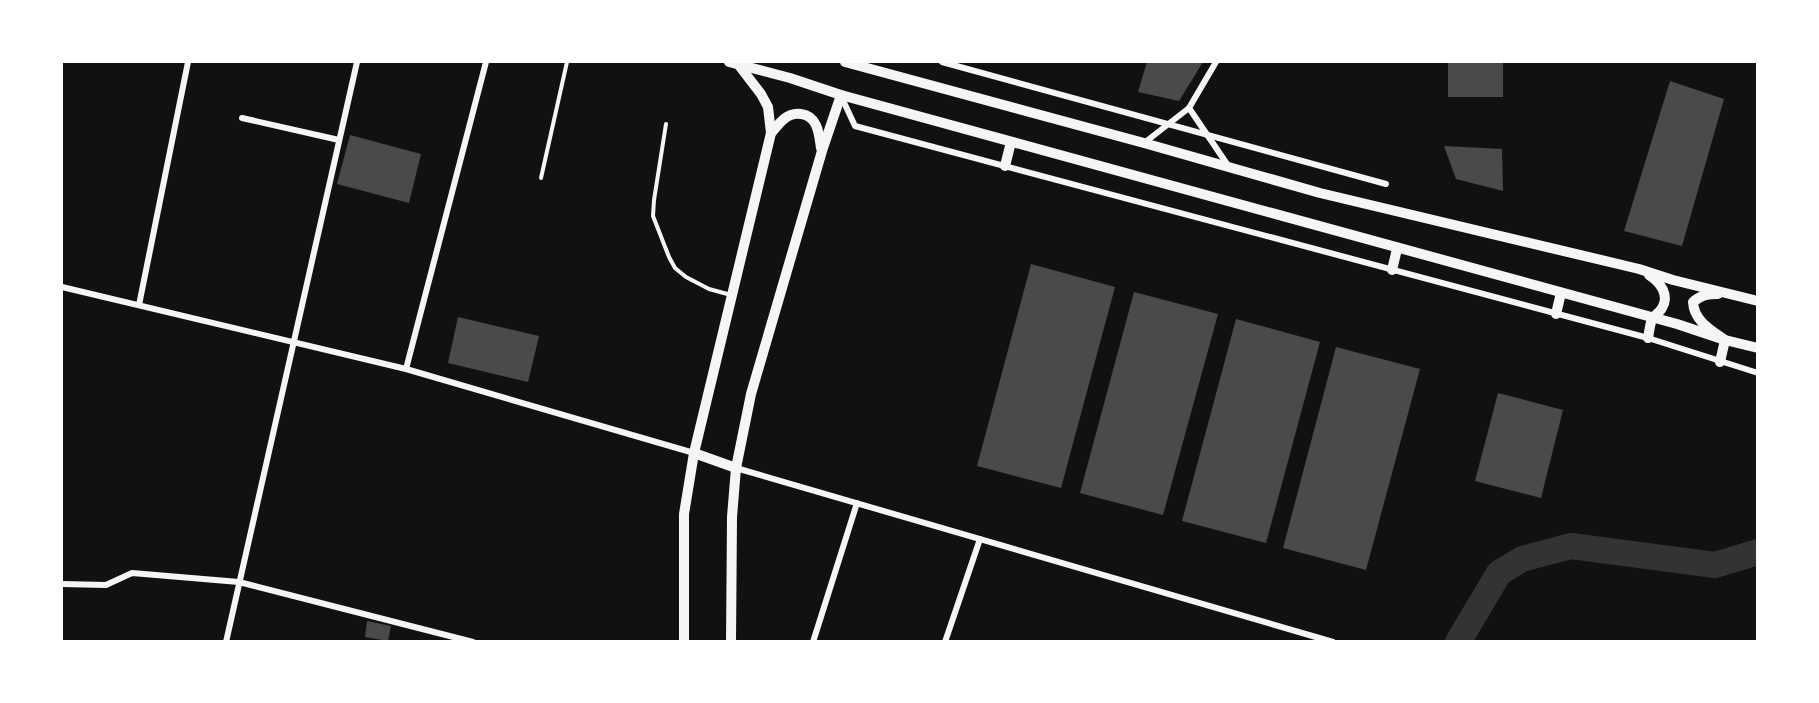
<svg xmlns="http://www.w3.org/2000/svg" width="1819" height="703" viewBox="0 0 1819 703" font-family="Signika,sans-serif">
<rect width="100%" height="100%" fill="#111"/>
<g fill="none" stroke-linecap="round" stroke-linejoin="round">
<!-- river -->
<path stroke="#333" stroke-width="26" d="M 1458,642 L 1499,573 L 1522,559 L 1571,546 L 1715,565 L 1758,552"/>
</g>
<!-- building -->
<g fill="#4a4a4a">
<path d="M 1147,62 L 1203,62 L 1179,101 L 1138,92 Z"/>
<rect x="1448" y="62" width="55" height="35"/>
<path d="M 1670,81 L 1724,99 L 1682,246 L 1624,231 Z"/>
<path d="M 350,135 L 421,154 L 409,203 L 337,184 Z"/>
<path d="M 1444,146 L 1502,149 L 1503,191 L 1456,179 Z"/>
<path d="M 1031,264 L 1115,287 L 1061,488 L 977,466 Z"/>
<path d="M 1134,292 L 1218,314 L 1163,515 L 1080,493 Z"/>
<path d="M 458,317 L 539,336 L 528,382 L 448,363 Z"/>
<path d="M 1236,319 L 1320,342 L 1266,543 L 1182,521 Z"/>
<path d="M 1336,347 L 1420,369 L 1366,570 L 1283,548 Z"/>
<path d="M 1498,393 L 1563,410 L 1541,498 L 1475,481 Z"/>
<path d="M 367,621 L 391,626 L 388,641 L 365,637 Z"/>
</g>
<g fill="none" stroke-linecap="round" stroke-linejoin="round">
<!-- service -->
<g stroke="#f5f5f5" stroke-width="4">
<path d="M 666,124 L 654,200 L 653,216 L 669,257 L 675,268 L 686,277 L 709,289 L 731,295"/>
<path d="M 541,178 L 567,62"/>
</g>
<!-- minor -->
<g stroke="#f5f5f5" stroke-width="6">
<path d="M 942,62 L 1386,184"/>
<path d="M 841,96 L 855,126 L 1648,338 L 1758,373"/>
<path d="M 1189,108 L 1229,167"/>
<path d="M 242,118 L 339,140"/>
<path d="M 1144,143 L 1189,108 L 1216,62"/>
<path d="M 62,287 L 406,369 L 694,453"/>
<path d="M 139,305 L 188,62"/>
<path d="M 406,369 L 486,62"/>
<path d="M 736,468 L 1333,642"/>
<path d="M 62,584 L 106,585 L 132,573 L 239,582 L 473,642"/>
<path d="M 226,642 L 357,62"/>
<path d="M 813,642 L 857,503"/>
<path d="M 945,642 L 980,539"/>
</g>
<!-- secondary -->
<g stroke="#f5f5f5" stroke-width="10">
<path d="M 729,62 L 790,78 L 841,95 L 1677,324 L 1725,340 L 1758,348"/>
<path d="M 845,62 L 1144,143 L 1320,193 L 1639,269 L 1673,280 L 1758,301"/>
<path d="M 771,133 C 775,129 779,123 784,119 C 789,115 795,113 801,114 C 818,116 819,134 821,148"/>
<path d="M 1005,166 L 1011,142"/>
<path d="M 1392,270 L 1397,249"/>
<path d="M 1718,294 C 1707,294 1701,295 1693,302 C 1694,321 1711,330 1725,340 L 1720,362"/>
<path d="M 1556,314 L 1561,293"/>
<path d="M 1648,338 C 1649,333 1650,324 1652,319 C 1655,315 1660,312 1662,308 C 1670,295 1660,282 1649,275"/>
<path d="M 694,453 L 736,468"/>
<path d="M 684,642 L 684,514 L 694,453 L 771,133 L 768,107 L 761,94 L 738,64"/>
<path d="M 731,642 L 732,517 L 736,468 L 751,394 L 822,151 L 841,95"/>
</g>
</g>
<!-- border -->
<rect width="1819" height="703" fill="none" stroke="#ffffff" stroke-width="126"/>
</svg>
